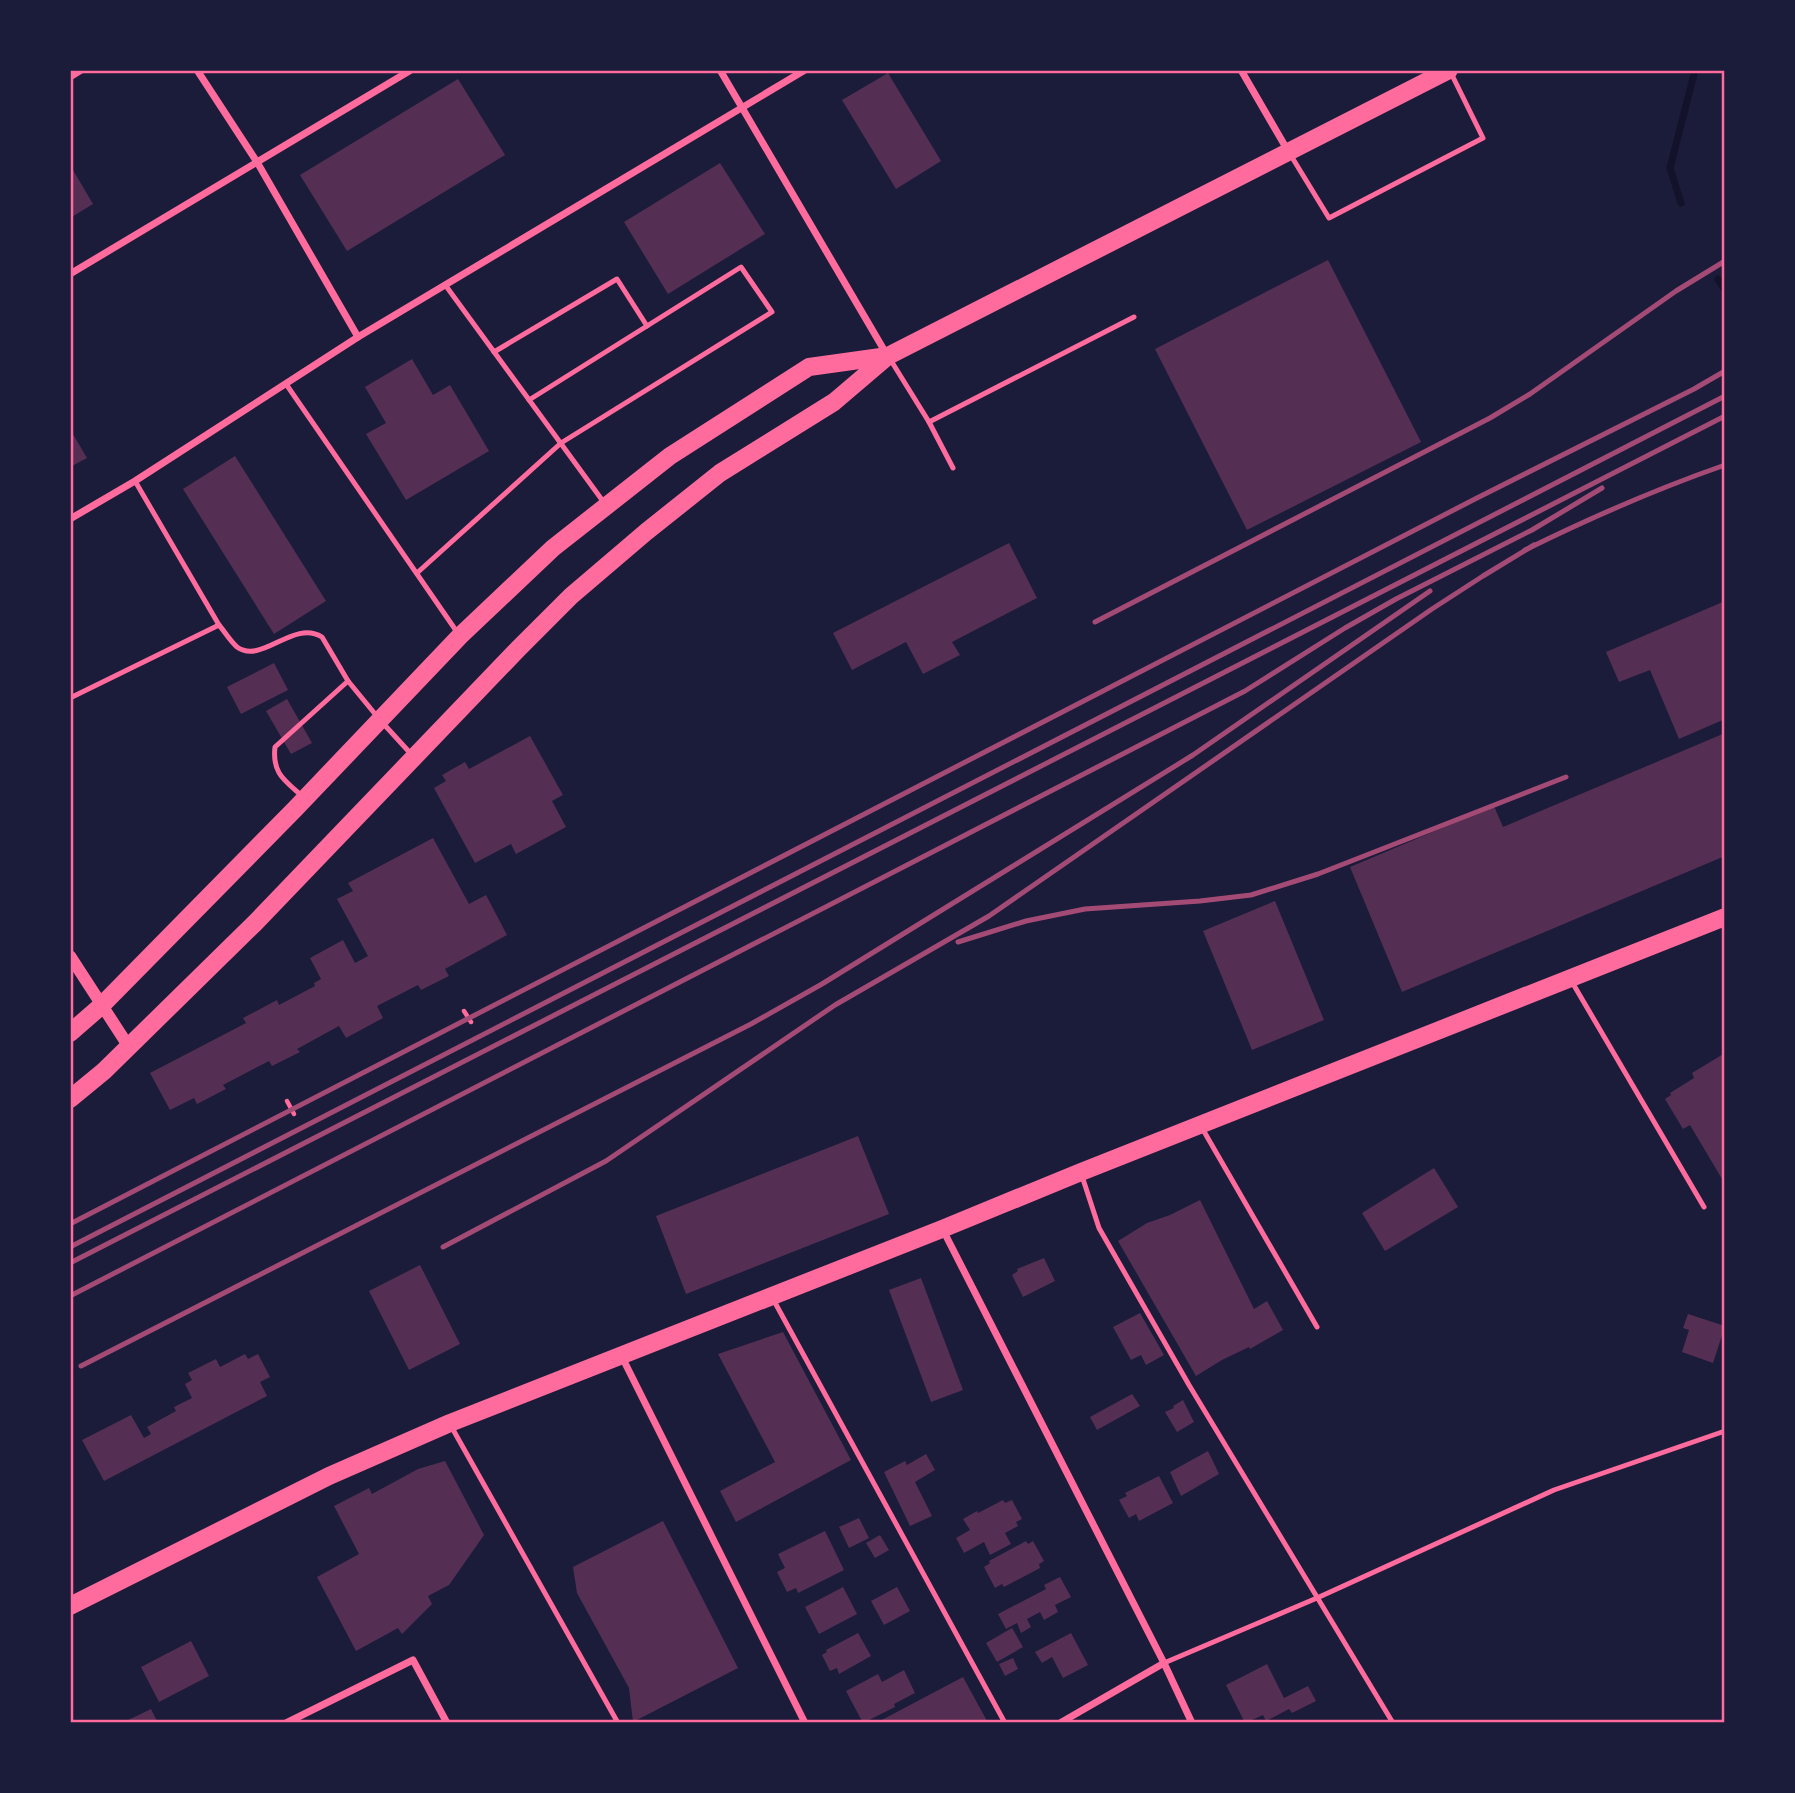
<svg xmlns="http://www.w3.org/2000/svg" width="1795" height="1793" viewBox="0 0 1795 1793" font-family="'Fira Sans',sans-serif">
<rect width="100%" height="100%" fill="#1b1b3a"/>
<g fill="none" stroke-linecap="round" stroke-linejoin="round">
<!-- stream -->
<g stroke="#12122b" stroke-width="7">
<path d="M 1681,203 L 1670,168 L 1695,70"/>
<path d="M 1718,279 L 1725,290"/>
</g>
</g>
<!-- building -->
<g fill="#542f53">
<path d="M 888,73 L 941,161 L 896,189 L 842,100 Z"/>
<path d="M 458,79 L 505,155 L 347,251 L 300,175 Z"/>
<path d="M 720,163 L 765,234 L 668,294 L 624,222 Z"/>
<path d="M 70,165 L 93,204 L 70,218 Z"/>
<path d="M 1328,260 L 1421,442 L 1247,530 L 1155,349 Z"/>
<path d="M 412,359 L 433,395 L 450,385 L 489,451 L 406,500 L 366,434 L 386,423 L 365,387 Z"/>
<path d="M 70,429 L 87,458 L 70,467 Z"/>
<path d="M 235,456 L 326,601 L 274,634 L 183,489 Z"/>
<path d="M 1009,543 L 1037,598 L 952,642 L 960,655 L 923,674 L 906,642 L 852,670 L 833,633 Z"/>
<path d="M 1725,601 L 1725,719 L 1679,739 L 1650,670 L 1619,682 L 1606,652 Z"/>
<path d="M 274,663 L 288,690 L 241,714 L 227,687 Z"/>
<path d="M 287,699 L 312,743 L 291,754 L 266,711 Z"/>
<path d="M 1725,733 L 1725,856 L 1402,992 L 1350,867 L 1494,806 L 1503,827 Z"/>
<path d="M 530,736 L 563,795 L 552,801 L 566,827 L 516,854 L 511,844 L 475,863 L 434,788 L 446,781 L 442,775 L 465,762 L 469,769 Z"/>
<path d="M 433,838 L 469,904 L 486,895 L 507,935 L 445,969 L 449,976 L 421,990 L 418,985 L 377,1006 L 383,1018 L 346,1038 L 339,1026 L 297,1049 L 300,1052 L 272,1066 L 269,1061 L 223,1085 L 226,1089 L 197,1104 L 194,1098 L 170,1110 L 150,1073 L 246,1023 L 243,1018 L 277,1000 L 279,1005 L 315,986 L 314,983 L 321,979 L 310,958 L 343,940 L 355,963 L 368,956 L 337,899 L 353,891 L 348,883 Z"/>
<path d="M 1275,901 L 1324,1020 L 1252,1050 L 1203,931 Z"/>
<path d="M 1725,1053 L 1725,1184 L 1690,1125 L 1683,1129 L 1665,1099 L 1671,1095 L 1670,1093 L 1694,1078 L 1692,1073 Z"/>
<path d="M 858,1136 L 889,1214 L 686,1294 L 656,1216 Z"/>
<path d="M 1434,1168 L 1458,1207 L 1385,1251 L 1362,1213 Z"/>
<path d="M 1200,1200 L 1254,1309 L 1267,1301 L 1283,1330 L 1250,1349 L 1249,1347 L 1222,1360 L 1196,1376 L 1118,1241 L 1147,1223 L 1170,1215 Z"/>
<path d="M 1044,1258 L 1055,1281 L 1023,1297 L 1012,1275 L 1018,1271 L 1017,1269 Z"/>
<path d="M 420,1265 L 460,1344 L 409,1370 L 369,1291 Z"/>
<path d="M 921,1278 L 963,1390 L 931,1402 L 889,1290 Z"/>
<path d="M 1140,1313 L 1164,1355 L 1146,1365 L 1141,1355 L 1131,1360 L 1113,1327 Z"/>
<path d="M 1688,1314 L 1725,1326 L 1713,1363 L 1682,1352 L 1689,1330 L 1683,1328 Z"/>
<path d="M 783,1332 L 851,1460 L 736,1522 L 720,1491 L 775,1462 L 718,1354 Z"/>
<path d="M 245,1354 L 248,1359 L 258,1354 L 270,1377 L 260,1382 L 267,1396 L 104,1481 L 82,1440 L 131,1415 L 144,1438 L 151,1434 L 147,1427 L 176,1411 L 174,1407 L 192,1398 L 185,1384 L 192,1380 L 188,1373 L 216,1359 L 220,1367 Z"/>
<path d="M 1132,1394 L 1140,1406 L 1097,1430 L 1090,1417 Z"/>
<path d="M 1183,1400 L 1194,1422 L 1177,1432 L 1165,1412 L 1174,1408 L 1173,1406 Z"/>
<path d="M 1208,1451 L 1219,1474 L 1181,1496 L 1170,1472 Z"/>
<path d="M 926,1454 L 935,1470 L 915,1482 L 932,1516 L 910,1526 L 884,1472 L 905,1461 L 907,1465 Z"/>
<path d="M 445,1461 L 484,1535 L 449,1585 L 428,1596 L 432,1604 L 402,1634 L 398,1628 L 356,1651 L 317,1577 L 359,1554 L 334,1506 L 369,1488 L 372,1494 L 418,1469 Z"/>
<path d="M 1159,1476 L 1173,1503 L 1139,1521 L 1136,1514 L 1129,1518 L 1119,1500 L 1127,1496 L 1125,1493 Z"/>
<path d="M 1003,1500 L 1005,1503 L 1012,1500 L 1022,1519 L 1016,1522 L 1018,1526 L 1005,1533 L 1011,1544 L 990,1555 L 984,1542 L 964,1553 L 956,1538 L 970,1530 L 963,1519 L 977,1511 L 978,1513 Z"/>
<path d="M 859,1518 L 869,1538 L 849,1548 L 839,1527 Z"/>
<path d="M 663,1521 L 738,1668 L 633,1722 L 629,1688 L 577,1593 L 573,1567 Z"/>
<path d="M 825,1531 L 844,1570 L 798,1593 L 796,1588 L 787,1592 L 777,1572 L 785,1568 L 778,1554 Z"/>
<path d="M 880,1535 L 889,1550 L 875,1558 L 866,1543 Z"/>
<path d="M 1026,1541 L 1028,1544 L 1033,1541 L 1044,1561 L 1039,1564 L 1040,1568 L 1004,1587 L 1002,1584 L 995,1588 L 984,1567 L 990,1563 L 989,1561 Z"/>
<path d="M 1060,1577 L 1071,1597 L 1055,1605 L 1058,1612 L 1044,1620 L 1040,1612 L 1027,1619 L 1031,1627 L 1021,1633 L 1017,1623 L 1006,1629 L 998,1614 L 1046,1589 L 1044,1585 Z"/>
<path d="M 843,1587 L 857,1614 L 819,1634 L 805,1607 Z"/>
<path d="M 897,1587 L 910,1611 L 884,1625 L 871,1601 Z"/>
<path d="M 1012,1628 L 1023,1647 L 997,1662 L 986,1643 Z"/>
<path d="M 858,1633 L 871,1656 L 839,1674 L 837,1668 L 830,1671 L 822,1655 L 827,1652 L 826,1650 Z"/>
<path d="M 1071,1633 L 1088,1665 L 1063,1678 L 1052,1657 L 1042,1663 L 1035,1652 Z"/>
<path d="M 191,1641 L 209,1676 L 159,1702 L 141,1667 Z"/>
<path d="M 1013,1658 L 1018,1669 L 1005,1676 L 999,1664 Z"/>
<path d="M 1267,1664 L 1284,1698 L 1308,1686 L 1316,1701 L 1292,1713 L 1289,1709 L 1266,1721 L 1263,1715 L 1245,1723 L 1226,1685 Z"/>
<path d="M 904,1670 L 915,1693 L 894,1704 L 895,1707 L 863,1723 L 846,1691 L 878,1674 L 882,1682 Z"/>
<path d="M 963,1677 L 987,1721 L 984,1723 L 876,1723 Z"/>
<path d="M 151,1709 L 158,1723 L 122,1723 Z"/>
</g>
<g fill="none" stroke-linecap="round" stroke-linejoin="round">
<!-- path -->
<g stroke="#ff6b9d" stroke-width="4.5">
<path d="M 464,1011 L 471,1022"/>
<path d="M 287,1101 L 294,1114"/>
</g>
<!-- service -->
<g stroke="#ff6b9d" stroke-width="5">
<path d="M 70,78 L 83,70"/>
<path d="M 1290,154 L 1329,218 L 1483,138 L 1451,73"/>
<path d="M 446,286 L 605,504"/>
<path d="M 494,352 L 617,279 L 647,326"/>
<path d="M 890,359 L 929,422 L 953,468"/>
<path d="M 286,384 L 457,632"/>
<path d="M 929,422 L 1134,317"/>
<path d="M 135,481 L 219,625"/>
<path d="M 417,573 L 561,443 L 772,312 L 741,267 L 529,400"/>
<path d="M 70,698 L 219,625 C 225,632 230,641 237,647 C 262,665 293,619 322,637 L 348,681 L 380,720 L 412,755"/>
<path d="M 302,796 C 284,780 272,773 275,747 L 348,681"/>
<path d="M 1572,982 L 1704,1207"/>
<path d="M 1202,1128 L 1317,1327"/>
<path d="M 1082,1176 L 1099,1228 L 1189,1385 L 1393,1723"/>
<path d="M 773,1299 L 1005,1723"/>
<path d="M 451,1426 L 618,1723"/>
<path d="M 1164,1663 L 1317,1598 L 1554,1490 L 1725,1431"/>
</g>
<!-- minor -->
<g stroke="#ff6b9d" stroke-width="7">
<path d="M 197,70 L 257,162 L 358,337"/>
<path d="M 720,70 L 887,355"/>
<path d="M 1241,70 L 1288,151"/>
<path d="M 70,274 L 411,70"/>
<path d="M 70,519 L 135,481 L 358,337 L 805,70"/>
<path d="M 943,1230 L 1164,1663 L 1192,1723"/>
<path d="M 622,1357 L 805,1723"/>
<path d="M 70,1722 L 70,1723"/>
<path d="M 286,1723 L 413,1660 L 447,1723"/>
<path d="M 1060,1723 L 1164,1663"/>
</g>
<!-- tertiary -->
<path stroke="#ff6b9d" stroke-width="12" d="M 70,956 L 129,1047"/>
<!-- primary -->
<g stroke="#ff6b9d" stroke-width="18">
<path d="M 70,1033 L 101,1006 L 295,809 L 460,636 L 553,548 L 670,456 L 809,367 L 888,356"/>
<path d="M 70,1099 L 104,1071 L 255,923 L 518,649 L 571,596 L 646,532 L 720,473 L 834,402 L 888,356 L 1449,70"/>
<path d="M 70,1606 L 329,1476 L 450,1423 L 942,1229 L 1081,1172 L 1725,917"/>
</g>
<!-- rail -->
<g stroke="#a44b75" stroke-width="5">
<path d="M 1525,550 C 1590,518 1656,489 1725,465"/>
<path d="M 1095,622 L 1490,418 L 1530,394 L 1676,291 L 1725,261"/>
<path d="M 958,942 L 1026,921 L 1085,909 L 1200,901 L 1251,895 L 1318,874 L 1566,777"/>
<path d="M 70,1224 L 1475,499 L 1694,389 L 1725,371"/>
<path d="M 70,1247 L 1725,396"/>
<path d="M 443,1247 L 606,1161 L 835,1005 L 989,916 L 1432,609 L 1483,576 L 1534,545"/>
<path d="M 70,1263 L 1725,416"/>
<path d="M 70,1296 L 1245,691 L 1345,628 L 1396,599 L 1532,530 L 1602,488"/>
<path d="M 81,1366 L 751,1024 L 822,984 L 1193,755 L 1430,591"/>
</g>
</g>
<!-- border -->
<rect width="1795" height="1793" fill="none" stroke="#1b1b3a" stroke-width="144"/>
<rect x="72" y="72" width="1651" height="1649" fill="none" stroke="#ff6b9d" stroke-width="2.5"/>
</svg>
